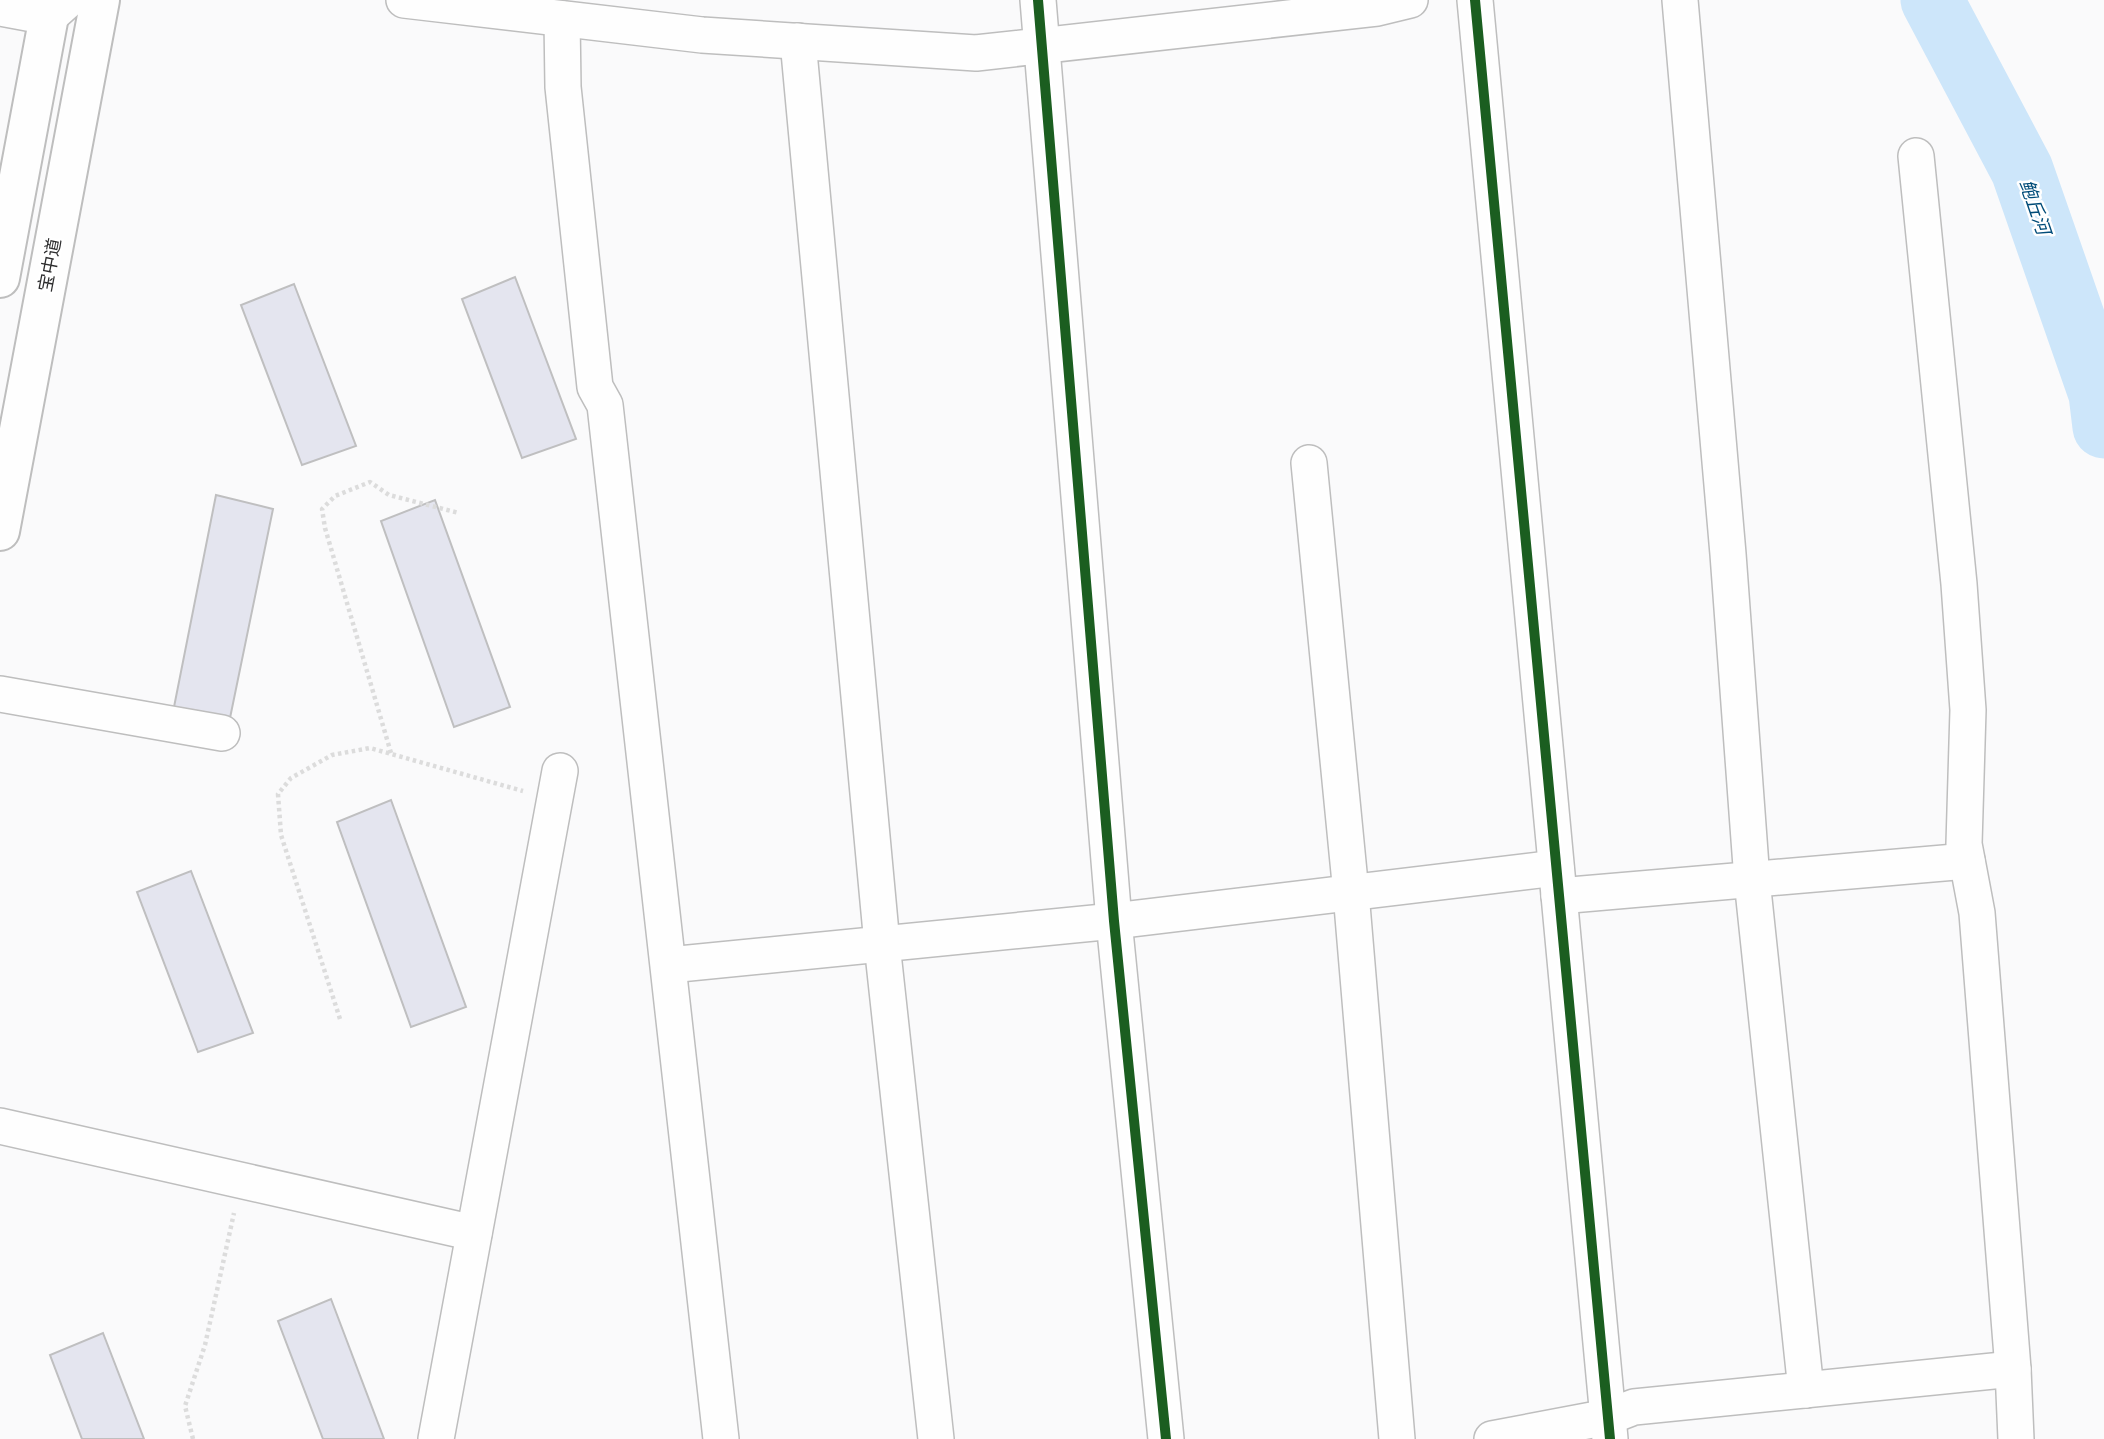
<svg xmlns="http://www.w3.org/2000/svg" width="2104" height="1439" viewBox="0 0 2104 1439" font-family="Bitter,'Noto Sans SC',serif">
<rect width="100%" height="100%" fill="#fafafb"/>
<g fill="none" stroke-linecap="round" stroke-linejoin="round">
<!-- river -->
<path stroke="#cde6fa" stroke-width="63" d="M 1932,0 L 2022,170 L 2100,394 L 2104,427"/>
</g>
<!-- building -->
<g fill="#e4e5ef" stroke="#bfbfc0" stroke-width="2">
<path d="M 515,277 L 576,439 L 522,458 L 462,299 Z"/>
<path d="M 294,284 L 356,446 L 302,465 L 241,305 Z"/>
<path d="M 216,495 L 273,509 L 230,718 L 174,707 Z"/>
<path d="M 435,500 L 510,707 L 454,727 L 381,521 Z"/>
<path d="M 391,800 L 466,1007 L 411,1027 L 337,822 Z"/>
<path d="M 191,871 L 253,1033 L 198,1052 L 137,892 Z"/>
<path d="M 331,1299 L 384,1439 L 323,1439 L 278,1321 Z"/>
<path d="M 103,1333 L 144,1439 L 82,1439 L 50,1355 Z"/>
</g>
<g fill="none" stroke-linecap="round" stroke-linejoin="round">
<!-- street casing -->
<g stroke="#bebebe" stroke-width="38">
<g id="street">
<path d="M 404,0 L 702,35 L 976,53 L 1377,8 L 1410,0"/>
<path d="M 1038,0 L 1114,921 L 1166,1439"/>
<path d="M 1475,0 L 1610,1439"/>
<path d="M 1680,0 L 1728,554 L 1752,880 L 1806,1390"/>
<path d="M 0,8 L 49,17 L 68,0"/>
<path d="M 562,19 L 563,87 L 595,387 L 605,405 L 721,1439"/>
<path d="M 798,41 L 882,944 L 936,1439"/>
<path d="M 1916,156 L 1959,584 L 1968,710 L 1964,844 L 1977,913 L 2013,1369 L 2016,1439"/>
<path d="M 1309,463 L 1351,893 L 1397,1439"/>
<path d="M 0,694 L 222,733"/>
<path d="M 1559,896 L 1967,861"/>
<path d="M 669,965 L 1114,921 L 1556,868"/>
<path d="M 0,1126 L 474,1233"/>
<path d="M 436,1439 L 560,771"/>
<path d="M 1492,1439 L 1608,1417 L 1634,1407 L 2013,1369"/>
</g>
</g>
<!-- secondary casing -->
<g stroke="#bebebe" stroke-width="42">
<g id="secondary">
<path d="M 0,278 L 52,0"/>
<path d="M 0,531 L 100,0"/>
</g>
</g>
<!-- path -->
<g stroke="#dcdcdc" stroke-width="4.5" stroke-dasharray="3.5 3.5" stroke-linecap="butt">
<path d="M 391,753 L 325,528 L 322,509 L 335,496 L 370,482 L 389,495 L 459,513"/>
<path d="M 340,1019 L 281,835 L 278,794 L 291,778 L 332,755 L 370,748 L 523,791"/>
<path d="M 193,1439 L 185,1406 L 205,1345 L 234,1213"/>
</g>
<!-- street -->
<use href="#street" stroke="#fefefe" stroke-width="35"/>
<!-- secondary -->
<use href="#secondary" stroke="#fefefe" stroke-width="38"/>
<!-- cycleway casing -->
<g stroke="#fff" stroke-width="15">
<g id="cycleway">
<path d="M 1038,0 L 1114,921 L 1166,1439"/>
<path d="M 1475,0 L 1610,1439"/>
</g>
</g>
<!-- cycleway -->
<use href="#cycleway" stroke="#1b5e20" stroke-width="10"/>
</g>
<g text-anchor="middle" dominant-baseline="central" stroke-width="5" stroke-linejoin="round" paint-order="stroke">
<!-- street labels -->
<g font-size="18" fill="#2d2d2e" stroke="#fff">
<text transform="translate(50 265) rotate(-79)">宝中道</text>
</g>
<!-- water labels -->
<g font-size="19" font-style="italic" fill="#004c79" stroke="#fff">
<text transform="translate(2035 207) rotate(71)">鲍丘河</text>
</g>
</g>
</svg>
